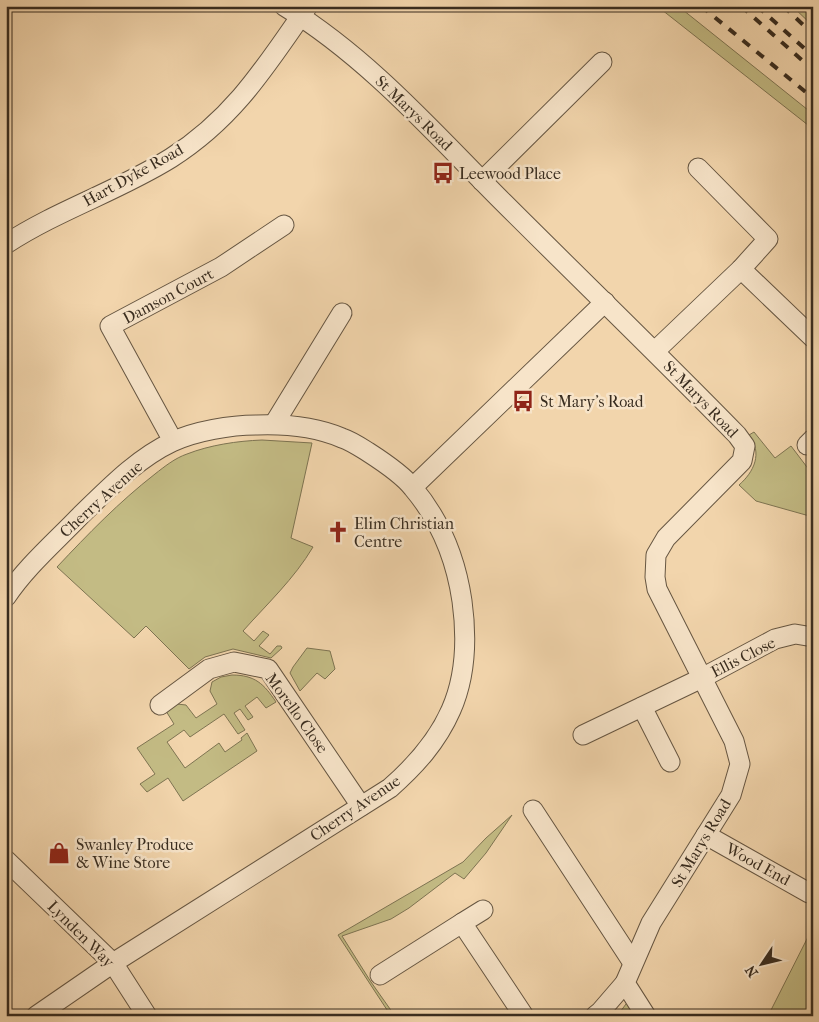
<svg xmlns="http://www.w3.org/2000/svg" width="819" height="1022" viewBox="0 0 819 1022" font-family="'IM FELL French Canon',serif">
<rect width="100%" height="100%" fill="#f2d5ac"/>
<filter id="stains"><feTurbulence type="fractalNoise" baseFrequency=".004" numOctaves="4"/><feColorMatrix values="0 0 0 0 .2 0 0 0 0 .09 0 0 0 0 .02 0 0 0 .5 -.17"/></filter>
<radialGradient id="worn" r=".72"><stop offset=".6" stop-color="#630" stop-opacity="0"/><stop offset="1" stop-color="#630" stop-opacity=".3"/></radialGradient>
<!-- green -->
<g fill="#c3bb84" stroke="#7e7452">
<path d="M 657,6 L 678,6 L 813,114 L 813,129 Z"/>
<path d="M 792,6 L 813,6 L 813,26 Z"/>
<path d="M 754,432 L 775,458 L 791,446 L 813,475 L 813,517 L 756,501 L 739,485 C 754,472 763,453 749,435 Z"/>
<path d="M 262,440 L 312,443 L 291,538 L 313,547 C 294,579 267,604 243,631 L 254,641 L 263,631 L 269,635 L 259,646 L 270,654 L 277,646 L 281,646 L 282,648 L 271,658 L 233,649 L 205,657 L 189,669 L 146,626 L 134,638 L 57,567 C 88,534 119,502 155,474 C 164,467 175,458 187,454 C 210,445 237,441 262,440 Z"/>
<path d="M 307,648 L 330,651 L 335,669 L 325,679 L 317,673 L 300,691 L 290,673 L 293,667 Z"/>
<path d="M 232,675 C 255,675 264,684 276,702 L 266,708 L 257,697 L 245,706 L 253,717 L 248,720 L 240,709 L 234,713 L 245,730 L 238,734 L 224,714 L 190,737 L 184,730 L 167,742 L 185,768 L 219,743 L 225,752 L 242,740 L 241,738 L 247,733 L 257,751 L 183,801 L 168,778 L 147,792 L 140,784 L 155,774 L 137,748 L 174,724 L 166,711 L 177,704 L 186,705 L 196,718 L 217,704 L 210,691 L 212,682 L 221,677 Z"/>
<path d="M 512,815 L 486,853 L 464,879 L 455,873 L 409,908 L 391,919 L 342,936 L 371,982 L 395,1016 L 391,1016 L 338,935 L 463,862 L 486,838 Z"/>
<path d="M 813,927 L 813,1016 L 768,1016 Z"/>
<path d="M 629,1000 L 633,1006 L 631,1016 L 617,1016 Z"/>
</g>
<g fill="none" stroke-linecap="round" stroke-linejoin="round">
<!-- minor casing -->
<g stroke="#665642" stroke-width="21">
<g id="minor">
<path d="M 284,6 C 369,58 434,133 503,202 C 581,280 660,356 737,435 L 745,446 L 742,461 L 666,538 L 656,555 L 655,577 L 657,589 L 734,741 L 740,764 L 731,795 L 651,923 L 625,983 L 646,1016"/>
<path d="M 482,181 L 602,62"/>
<path d="M 6,244 C 58,210 118,191 171,158 C 234,118 266,66 307,7"/>
<path d="M 741,269 L 813,338"/>
<path d="M 655,351 L 741,269 L 768,239 L 698,168"/>
<path d="M 274,424 L 342,313"/>
<path d="M 173,441 L 110,326 L 221,267 L 284,225"/>
<path d="M 807,445 L 813,439"/>
<path d="M 413,487 L 605,302"/>
<path d="M 6,597 C 26,567 54,543 79,517 C 107,490 136,459 172,442 C 195,431 231,425 257,425 C 285,424 316,427 342,438 C 351,441 360,447 368,452 C 382,461 403,475 413,488 C 440,520 456,560 462,601 C 467,637 466,676 451,710 C 437,742 415,766 390,788 L 113,963 L 36,1016"/>
<path d="M 160,705 L 209,669 L 234,662 L 268,669 L 361,806"/>
<path d="M 642,707 L 670,762"/>
<path d="M 583,735 L 702,678 L 775,639 L 795,634 L 813,637"/>
<path d="M 533,810 L 633,963"/>
<path d="M 706,835 L 809,893"/>
<path d="M 6,860 L 113,963 L 147,1016"/>
<path d="M 483,910 L 462,923 L 524,1016"/>
<path d="M 380,975 L 462,923"/>
<path d="M 595,1016 L 600,1012 L 625,983"/>
</g>
</g>
<!-- minor -->
<use href="#minor" stroke="#f7e4c9" stroke-width="19"/>
<!-- rail -->
<g stroke="#382c1f" stroke-width="4" stroke-dasharray="9 9" stroke-linecap="butt">
<path d="M 701,6 L 813,98"/>
<path d="M 741,6 L 813,70"/>
<path d="M 757,6 L 813,56"/>
<path d="M 783,6 L 813,34"/>
</g>
</g>
<!-- icons -->
<defs>
<g id="bus-bare" transform="scale(1.725)"><path d="M-5-6H5V4H4V6H2V4H-2V6H-4V4H-5ZM-3.5-4V0h7V-4ZM-3.5 1.2v1.5H-2V1.2ZM2 1.2v1.5H3.5V1.2Z" fill="#8f2418" stroke="#f7e4c9" stroke-width="2.5" paint-order="stroke"/></g>
<g id="church-bare" transform="scale(1.725)"><path d="M-1.2-6h2.4v3.5h3.3v2.4h-3.3V6h-2.4V-.1h-3.3v-2.4h3.3Z" fill="#8f2418" stroke="#f7e4c9" stroke-width="2.5" paint-order="stroke"/></g>
<g id="shop-bare" transform="scale(1.725)"><path d="M-5-2.5h2.3a2.7 3.5 0 0 1 5.4 0H5L5.5 6h-11ZM-1.5-2.5h3a1.5 2.3 0 0 0-3 0Z" fill="#8f2418" stroke="#f7e4c9" stroke-width="2.5" paint-order="stroke"/></g>
</defs>
<g fill-rule="evenodd">
<use href="#bus-bare" x="443" y="173"/>
<use href="#bus-bare" x="523" y="401"/>
<use href="#church-bare" x="338" y="532"/>
<use href="#shop-bare" x="59" y="853"/>
</g>
<g text-anchor="middle" dominant-baseline="central" stroke-width="5" stroke-linejoin="round" paint-order="stroke">
<!-- street labels -->
<g font-size="16" fill="#382c1f" stroke="#f7e4c9">
<text transform="translate(414 113) rotate(44)">St Marys Road</text>
<text transform="translate(133 175) rotate(-29)">Hart Dyke Road</text>
<text transform="translate(168 296) rotate(-28)">Damson Court</text>
<text transform="translate(701 399) rotate(46)">St Marys Road</text>
<text transform="translate(101 499) rotate(-42)">Cherry Avenue</text>
<text transform="translate(743 657) rotate(-27)">Ellis Close</text>
<text transform="translate(297 713) rotate(54)">Morello Close</text>
<text transform="translate(355 808) rotate(-34)">Cherry Avenue</text>
<text transform="translate(701 843) rotate(-59)">St Marys Road</text>
<text transform="translate(758 864) rotate(29)">Wood End</text>
<text transform="translate(81 934) rotate(45)">Lynden Way</text>
</g>
<!-- poi labels -->
<g font-size="16" fill="#382c1f" stroke="#f7e4c9" text-anchor="start">
<text x="459" y="173">Leewood Place</text>
<text x="540" y="401">St Mary's Road</text>
<text x="354" y="523">Elim Christian<tspan x="354" dy="18">Centre</tspan></text>
<text x="76" y="844">Swanley Produce<tspan x="76" dy="18">&amp; Wine Store</tspan></text>
</g>
</g>
<!-- margin -->
<rect width="819" height="1022" fill="none" stroke="#f2d5ac" stroke-width="25"/>
<rect x="8" y="8" width="804" height="1007" fill="none" stroke="#382c1f" stroke-width="2.5"/>
<rect x="12" y="12" width="794" height="997" fill="none" stroke="#382c1f"/>
<!-- north arrow -->
<g transform="translate(762 964) rotate(235)" stroke="#f7e4c9" stroke-width="4" paint-order="stroke">
<path d="M0-4L9 19L0 12L-9 19Z" fill="#382c1f"/>
<text y="-8" font-size="14" font-weight="bold" text-anchor="middle" fill="#382c1f">N</text>
</g>
<rect width="100%" height="100%" filter="url(#stains)"/>
<rect width="100%" height="100%" fill="url(#worn)"/>
</svg>
